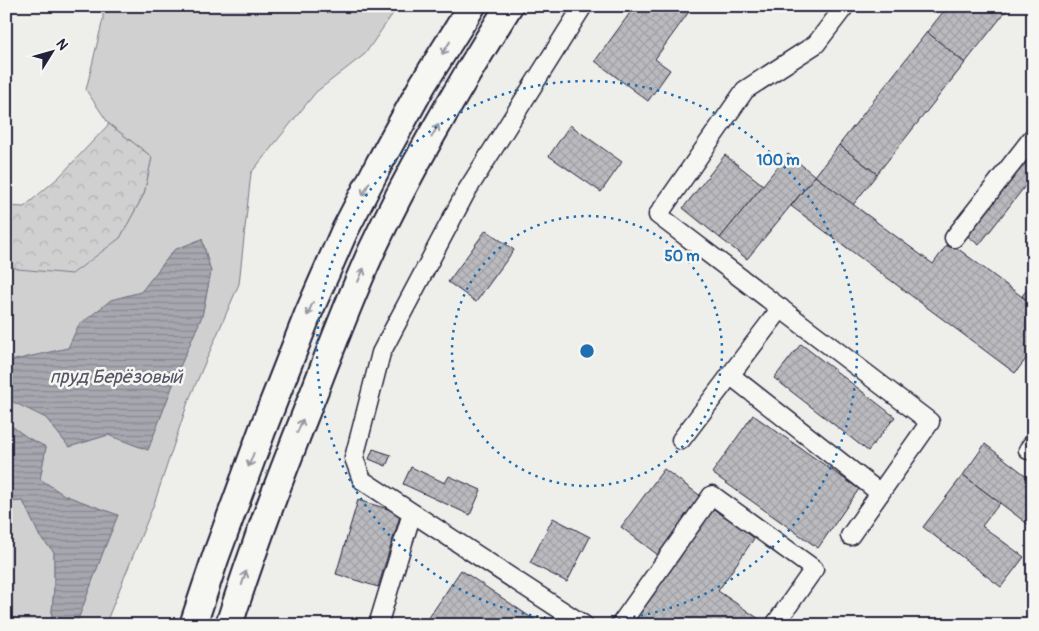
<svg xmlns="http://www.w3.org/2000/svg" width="1039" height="631" viewBox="0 0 1039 631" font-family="Pangolin,sans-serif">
<defs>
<pattern id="forest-crowns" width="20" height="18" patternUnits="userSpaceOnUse" patternTransform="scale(1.25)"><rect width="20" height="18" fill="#d0d0d1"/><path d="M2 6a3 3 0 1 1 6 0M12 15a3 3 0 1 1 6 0" fill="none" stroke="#b2b2b4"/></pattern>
<pattern id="water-rules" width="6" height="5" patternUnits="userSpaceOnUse" patternTransform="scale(1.25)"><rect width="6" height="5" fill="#a7a7af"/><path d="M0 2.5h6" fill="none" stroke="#888890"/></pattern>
<pattern id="building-cross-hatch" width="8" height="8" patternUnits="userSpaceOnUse" patternTransform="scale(1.25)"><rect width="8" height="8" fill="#bbbbbf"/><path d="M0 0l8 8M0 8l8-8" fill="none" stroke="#a0a0a5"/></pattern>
</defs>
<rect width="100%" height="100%" fill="#eeeeeb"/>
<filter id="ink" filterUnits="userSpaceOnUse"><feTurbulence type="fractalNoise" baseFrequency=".02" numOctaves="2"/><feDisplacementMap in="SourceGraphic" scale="10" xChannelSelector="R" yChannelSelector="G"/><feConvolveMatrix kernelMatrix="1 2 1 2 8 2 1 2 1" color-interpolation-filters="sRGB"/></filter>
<g filter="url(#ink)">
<!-- green -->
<g fill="#d0d0d1" stroke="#797986">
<path d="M 103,6 L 398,6 L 365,54 L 316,92 L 251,173 L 239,284 L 188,402 L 154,504 L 105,625 L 76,625 L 105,547 L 118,515 L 64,495 L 40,479 L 46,447 L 28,438 L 6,422 L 6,413 L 11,400 L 46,418 L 69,447 L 108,435 L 148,450 L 179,369 L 202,316 L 211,272 L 202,239 L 174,250 L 141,292 L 111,300 L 79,326 L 68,348 L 6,362 L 6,264 L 18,269 L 120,238 L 144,194 L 152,157 L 109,124 L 86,90 L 103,19 Z"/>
<path d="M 23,501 L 40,537 L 54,552 L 54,588 L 51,623 L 50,625 L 6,625 L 6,502 Z"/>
</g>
<!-- forest -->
<path fill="url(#forest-crowns)" stroke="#797986" d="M 109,124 L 152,157 L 144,194 L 120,238 L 72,274 L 18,269 L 6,264 L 6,206 L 24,207 L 59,177 Z"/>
<!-- water -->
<g fill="url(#water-rules)" stroke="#727281">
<path d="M 202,239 L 211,272 L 202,316 L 179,369 L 148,450 L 108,435 L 69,447 L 46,418 L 11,401 L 6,413 L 6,362 L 68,348 L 78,326 L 111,300 L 141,292 L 174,250 Z"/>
<path d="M 6,422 L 28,438 L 46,447 L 40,479 L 64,495 L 118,515 L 105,547 L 76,625 L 50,625 L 51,623 L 54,588 L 54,552 L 40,537 L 23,501 L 6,502 Z"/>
</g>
<!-- building -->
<g fill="url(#building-cross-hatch)" stroke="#22223b">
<path d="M 635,6 L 693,6 L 655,59 L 670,70 L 648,101 L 595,61 Z"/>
<path d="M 948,6 L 1010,6 L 965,63 L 927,32 Z"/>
<path d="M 927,32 L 965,63 L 877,174 L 839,145 Z"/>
<path d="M 570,125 L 622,162 L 601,192 L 549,156 Z"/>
<path d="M 839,145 L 877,174 L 853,205 L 815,176 Z"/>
<path d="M 1028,153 L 1033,157 L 1033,176 L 979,245 L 965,234 Z"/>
<path d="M 788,154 L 815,176 L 747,259 L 720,238 Z"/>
<path d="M 725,155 L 763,185 L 720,238 L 683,208 Z"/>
<path d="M 815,176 L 933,264 L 949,242 L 1033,305 L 1033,350 L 1015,373 L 791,206 Z"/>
<path d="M 486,230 L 514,250 L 476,302 L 448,282 Z"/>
<path d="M 1033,282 L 1033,305 L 1022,296 Z"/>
<path d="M 801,344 L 895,417 L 868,451 L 774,378 Z"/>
<path d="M 753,415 L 859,489 L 818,548 L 712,473 Z"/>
<path d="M 985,444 L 1033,481 L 1033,528 L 963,475 Z"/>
<path d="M 373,449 L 391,455 L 386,466 L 369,459 Z"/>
<path d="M 411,467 L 445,483 L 449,476 L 481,490 L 470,515 L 403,484 Z"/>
<path d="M 664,469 L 702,497 L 658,555 L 621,527 Z"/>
<path d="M 963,475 L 1000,503 L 982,526 L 1024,557 L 1001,587 L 923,527 Z"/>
<path d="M 358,500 L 401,513 L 378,587 L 336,574 Z"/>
<path d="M 709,506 L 755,537 L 718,591 L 768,625 L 629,625 Z"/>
<path d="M 553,518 L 590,537 L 567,582 L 530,563 Z"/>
<path d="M 461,570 L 542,625 L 424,625 Z"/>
</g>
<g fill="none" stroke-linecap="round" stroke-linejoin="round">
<!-- minor casing -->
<g stroke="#22223b" stroke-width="21">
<g id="minor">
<path d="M 583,6 L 466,192 L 381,353 L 354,458 L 362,480 L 584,625"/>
<path d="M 845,6 L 816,44 L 745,90 L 658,215 L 930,422 L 850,536"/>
<path d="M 954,238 L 1033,137"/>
<path d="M 730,375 L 880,493"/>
<path d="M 681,440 L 781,308"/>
<path d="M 1028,450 L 1033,443"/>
<path d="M 378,625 L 412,513"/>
<path d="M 620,625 L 712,495 L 814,569 L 776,623 L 777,625"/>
</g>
</g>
<!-- highway casing -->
<g stroke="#22223b" stroke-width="30">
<g id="highway">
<path d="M 193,625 L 216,556 L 262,431 L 308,314 L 344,232 L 379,164 L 423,84 L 472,6"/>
<path d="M 229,625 C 254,545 284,468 315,390 C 333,343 351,296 372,250 C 411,167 460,84 509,6"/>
</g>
</g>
<!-- minor -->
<use href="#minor" stroke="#f6f6f2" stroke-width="18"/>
<!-- highway -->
<use href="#highway" stroke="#f6f6f2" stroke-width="26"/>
</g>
<!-- one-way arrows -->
<defs><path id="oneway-shaft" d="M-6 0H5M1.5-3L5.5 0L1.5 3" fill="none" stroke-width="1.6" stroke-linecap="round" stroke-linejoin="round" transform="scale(1.25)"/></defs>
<g stroke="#9797a0">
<use href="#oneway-shaft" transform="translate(446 48) rotate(122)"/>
<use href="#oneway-shaft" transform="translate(435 131) rotate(-61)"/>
<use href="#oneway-shaft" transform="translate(366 189) rotate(117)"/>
<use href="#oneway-shaft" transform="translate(361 275) rotate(-67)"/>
<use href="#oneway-shaft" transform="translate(310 309) rotate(113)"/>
<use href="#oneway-shaft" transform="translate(300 426) rotate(-68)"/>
<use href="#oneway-shaft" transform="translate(251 460) rotate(111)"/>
<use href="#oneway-shaft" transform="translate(244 578) rotate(-72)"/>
</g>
</g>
<!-- distance rings -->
<g fill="none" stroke="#1f6fb2" stroke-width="2.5" stroke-dasharray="2.5 5">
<circle cx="587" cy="351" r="135"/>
<circle cx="587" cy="351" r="270"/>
</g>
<g text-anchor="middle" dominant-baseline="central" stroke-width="5" stroke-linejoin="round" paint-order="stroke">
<!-- water labels -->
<g font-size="19" font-style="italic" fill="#575769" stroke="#f6f6f2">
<text x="116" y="377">пруд Берёзовый</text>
</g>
</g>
<circle cx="587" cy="351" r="8" fill="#1f6fb2" stroke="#f6f6f2" stroke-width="2.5"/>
<g font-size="15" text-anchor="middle" font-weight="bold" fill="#1f6fb2" stroke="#f6f6f2" stroke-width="5" stroke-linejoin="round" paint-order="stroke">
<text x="778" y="165">100 m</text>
<text x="682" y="261">50 m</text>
</g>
<!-- margin -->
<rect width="1039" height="631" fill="none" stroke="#f6f6f2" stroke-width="25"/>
<rect x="12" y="12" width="1014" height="606" fill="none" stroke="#22223b" stroke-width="2" filter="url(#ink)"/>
<!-- north arrow -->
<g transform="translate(52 52) rotate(53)" stroke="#f6f6f2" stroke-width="4" paint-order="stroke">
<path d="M0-4L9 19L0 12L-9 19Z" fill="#22223b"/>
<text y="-8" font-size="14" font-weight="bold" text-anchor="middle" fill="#22223b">N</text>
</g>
</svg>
